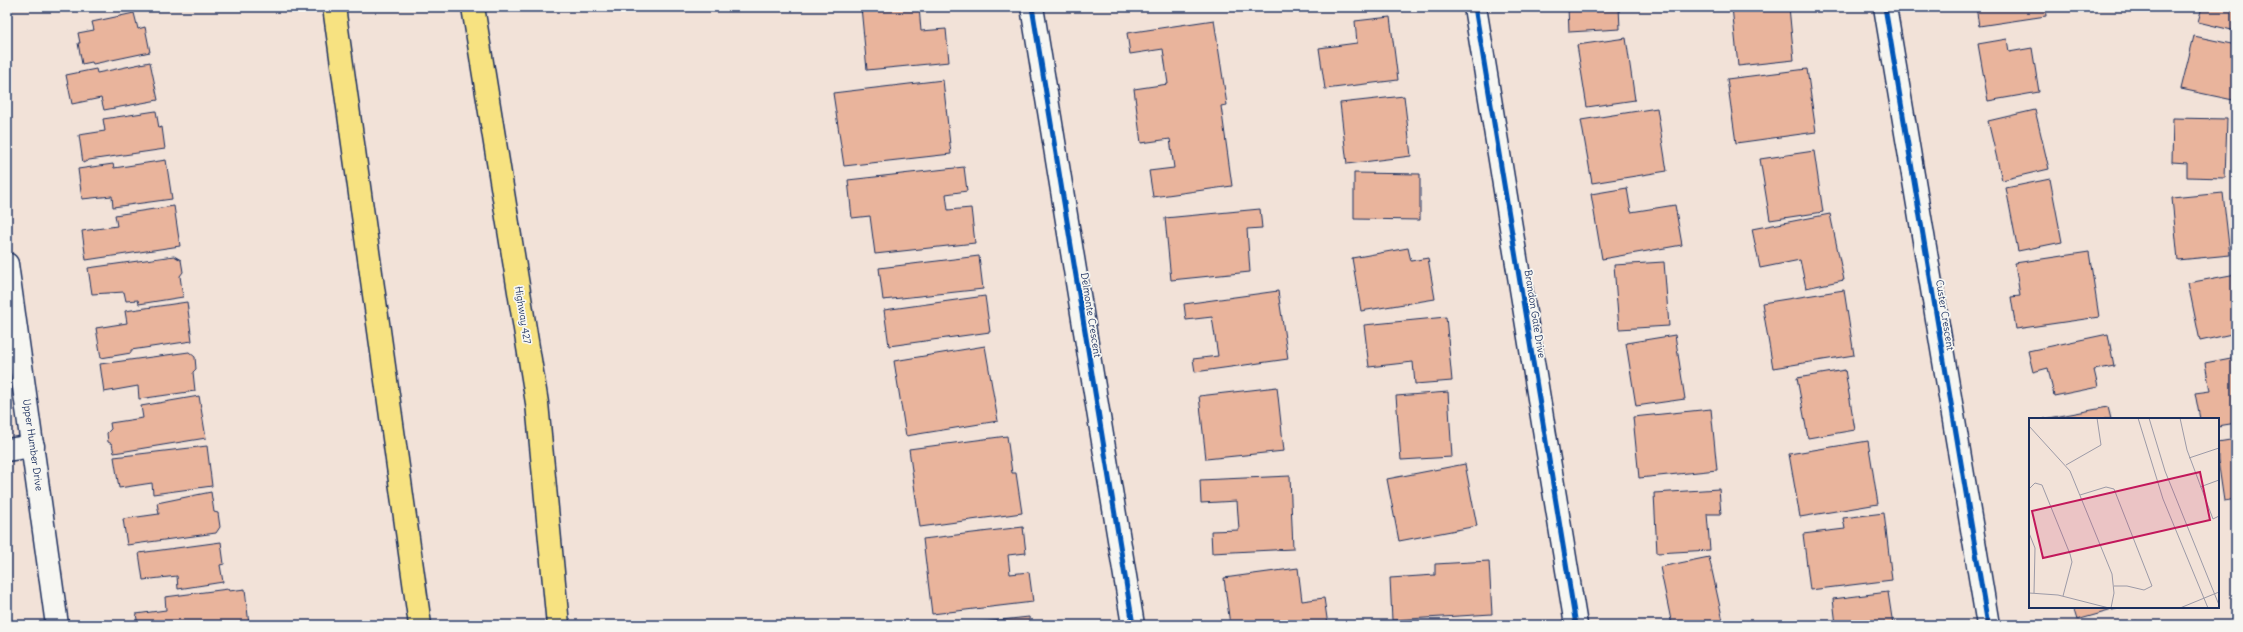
<svg xmlns="http://www.w3.org/2000/svg" width="2243" height="632" viewBox="0 0 2243 632" font-family="Delius,sans-serif">
<rect width="100%" height="100%" fill="#f2e2d8"/>
<filter id="ink" filterUnits="userSpaceOnUse"><feTurbulence type="fractalNoise" baseFrequency=".025" numOctaves="2"/><feDisplacementMap in="SourceGraphic" scale="8" xChannelSelector="R" yChannelSelector="G"/><feConvolveMatrix kernelMatrix="1 2 1 2 8 2 1 2 1" color-interpolation-filters="sRGB"/></filter>
<g filter="url(#ink)">
<!-- building -->
<g fill="#e9b49c" stroke="#1b2f5e">
<path d="M 861,7 L 919,7 L 921,31 L 946,29 L 949,62 L 867,70 Z"/>
<path d="M 1568,7 L 1619,7 L 1620,29 L 1569,32 Z"/>
<path d="M 1732,7 L 1789,7 L 1794,60 L 1738,66 Z"/>
<path d="M 1976,7 L 2045,7 L 2046,16 L 1979,26 Z"/>
<path d="M 2202,7 L 2236,7 L 2236,31 L 2198,22 Z"/>
<path d="M 134,13 L 138,29 L 145,27 L 150,52 L 93,64 L 92,62 L 82,64 L 78,43 L 80,43 L 78,33 L 94,30 L 92,22 Z"/>
<path d="M 1390,17 L 1398,80 L 1325,89 L 1319,48 L 1357,43 L 1355,21 Z"/>
<path d="M 1214,20 L 1227,105 L 1221,106 L 1232,186 L 1153,197 L 1149,171 L 1174,168 L 1170,139 L 1141,143 L 1134,89 L 1168,84 L 1163,49 L 1130,54 L 1127,33 Z"/>
<path d="M 2194,36 L 2236,45 L 2236,87 L 2233,100 L 2181,89 Z"/>
<path d="M 1626,38 L 1635,100 L 1587,107 L 1577,45 Z"/>
<path d="M 2007,39 L 2009,52 L 2032,48 L 2039,92 L 1988,101 L 1978,44 Z"/>
<path d="M 150,62 L 158,100 L 104,110 L 101,98 L 72,104 L 66,75 L 96,69 L 97,73 Z"/>
<path d="M 1807,69 L 1816,132 L 1736,143 L 1727,79 Z"/>
<path d="M 943,80 L 951,154 L 844,166 L 833,93 Z"/>
<path d="M 1404,96 L 1411,156 L 1347,164 L 1340,103 Z"/>
<path d="M 1657,108 L 1667,171 L 1592,183 L 1581,120 Z"/>
<path d="M 2035,110 L 2049,169 L 2002,180 L 1988,121 Z"/>
<path d="M 156,111 L 159,128 L 162,127 L 165,149 L 89,160 L 83,163 L 79,135 L 105,131 L 103,119 Z"/>
<path d="M 2173,118 L 2227,119 L 2225,178 L 2187,177 L 2187,163 L 2172,162 Z"/>
<path d="M 1814,151 L 1823,212 L 1770,220 L 1760,159 Z"/>
<path d="M 166,160 L 172,199 L 113,207 L 112,196 L 82,199 L 78,169 L 113,164 L 114,168 Z"/>
<path d="M 964,167 L 967,191 L 946,194 L 948,210 L 971,208 L 975,243 L 875,254 L 870,216 L 852,218 L 848,180 Z"/>
<path d="M 1354,173 L 1420,174 L 1420,220 L 1354,219 Z"/>
<path d="M 2050,179 L 2062,242 L 2018,251 L 2006,188 Z"/>
<path d="M 1627,188 L 1631,212 L 1675,205 L 1682,245 L 1602,259 L 1591,194 Z"/>
<path d="M 2223,193 L 2230,255 L 2178,260 L 2172,198 Z"/>
<path d="M 174,206 L 180,246 L 86,260 L 82,231 L 117,226 L 115,215 Z"/>
<path d="M 1260,209 L 1262,228 L 1247,229 L 1250,272 L 1171,280 L 1165,218 Z"/>
<path d="M 1830,214 L 1844,280 L 1806,288 L 1800,260 L 1760,268 L 1752,229 Z"/>
<path d="M 1408,248 L 1411,261 L 1428,258 L 1435,299 L 1361,311 L 1352,258 Z"/>
<path d="M 2089,252 L 2099,317 L 2016,329 L 2011,297 L 2020,296 L 2015,263 Z"/>
<path d="M 174,256 L 181,260 L 183,272 L 180,276 L 183,297 L 139,304 L 138,300 L 126,301 L 124,292 L 92,294 L 88,268 Z"/>
<path d="M 979,256 L 983,289 L 883,300 L 879,268 Z"/>
<path d="M 1664,262 L 1669,326 L 1619,329 L 1614,265 Z"/>
<path d="M 2236,274 L 2236,333 L 2200,341 L 2188,283 Z"/>
<path d="M 1844,290 L 1854,355 L 1773,368 L 1762,303 Z"/>
<path d="M 1278,291 L 1288,359 L 1195,372 L 1193,359 L 1218,356 L 1212,317 L 1186,320 L 1184,304 Z"/>
<path d="M 985,296 L 990,332 L 889,346 L 884,310 Z"/>
<path d="M 187,302 L 192,341 L 131,350 L 131,353 L 101,358 L 96,328 L 127,323 L 125,311 Z"/>
<path d="M 1446,317 L 1452,381 L 1415,384 L 1413,362 L 1369,367 L 1364,325 Z"/>
<path d="M 2108,334 L 2114,366 L 2094,370 L 2098,387 L 2054,396 L 2048,368 L 2033,372 L 2028,351 Z"/>
<path d="M 1675,335 L 1685,399 L 1636,406 L 1626,343 Z"/>
<path d="M 985,346 L 998,421 L 906,436 L 894,361 Z"/>
<path d="M 189,352 L 195,357 L 196,369 L 193,372 L 195,391 L 139,399 L 138,386 L 104,392 L 100,364 Z"/>
<path d="M 2236,357 L 2236,423 L 2218,426 L 2218,419 L 2200,419 L 2195,393 L 2210,391 L 2205,363 Z"/>
<path d="M 1845,370 L 1855,430 L 1808,438 L 1797,378 Z"/>
<path d="M 1277,387 L 1284,451 L 1206,459 L 1199,396 Z"/>
<path d="M 1448,392 L 1452,457 L 1401,460 L 1396,396 Z"/>
<path d="M 199,396 L 206,438 L 114,453 L 112,444 L 108,442 L 107,433 L 111,429 L 110,423 L 143,418 L 141,406 Z"/>
<path d="M 2108,407 L 2111,419 L 2044,419 Z"/>
<path d="M 1711,409 L 1717,470 L 1639,478 L 1633,417 Z"/>
<path d="M 1007,436 L 1012,473 L 1016,473 L 1022,513 L 920,527 L 909,449 Z"/>
<path d="M 2236,439 L 2236,499 L 2224,501 L 2218,460 L 2218,442 Z"/>
<path d="M 1868,441 L 1878,504 L 1800,517 L 1789,454 Z"/>
<path d="M 207,446 L 212,486 L 153,494 L 152,483 L 119,488 L 114,457 Z"/>
<path d="M 1465,464 L 1477,526 L 1399,541 L 1387,479 Z"/>
<path d="M 1290,476 L 1293,549 L 1212,553 L 1211,531 L 1239,530 L 1237,501 L 1201,503 L 1200,480 Z"/>
<path d="M 1719,489 L 1721,514 L 1707,514 L 1710,550 L 1657,553 L 1654,493 Z"/>
<path d="M 211,492 L 214,512 L 218,513 L 220,527 L 216,533 L 127,545 L 123,519 L 159,514 L 157,503 Z"/>
<path d="M 1884,513 L 1892,580 L 1810,590 L 1803,534 L 1845,529 L 1843,518 Z"/>
<path d="M 1023,527 L 1026,553 L 1008,555 L 1010,574 L 1029,572 L 1033,602 L 932,614 L 923,539 Z"/>
<path d="M 221,542 L 224,564 L 220,565 L 223,582 L 178,589 L 177,576 L 143,580 L 139,553 Z"/>
<path d="M 1709,557 L 1723,621 L 1703,625 L 1672,625 L 1660,567 Z"/>
<path d="M 1489,561 L 1492,614 L 1392,620 L 1390,578 L 1435,575 L 1435,564 Z"/>
<path d="M 1298,568 L 1302,601 L 1324,598 L 1328,625 L 1230,625 L 1224,578 Z"/>
<path d="M 228,589 L 229,591 L 245,589 L 249,625 L 138,625 L 136,614 L 166,610 L 165,597 Z"/>
<path d="M 1888,592 L 1893,625 L 1836,625 L 1833,599 Z"/>
<path d="M 2073,607 L 2123,607 L 2077,620 Z"/>
<path d="M 1029,617 L 1030,625 L 955,625 Z"/>
<path d="M 2137,621 L 2138,625 L 2105,625 Z"/>
</g>
<g fill="none" stroke-linecap="round" stroke-linejoin="round">
<!-- street casing -->
<g stroke="#1b2f5e" stroke-width="25">
<g id="street">
<path d="M 1032,7 L 1133,625"/>
<path d="M 1475,7 L 1576,625"/>
<path d="M 1885,7 L 1988,625"/>
<path d="M 7,264 L 57,625"/>
<path d="M 7,450 L 33,446"/>
</g>
</g>
<!-- highway casing -->
<g stroke="#1b2f5e" stroke-width="25">
<g id="highway">
<path d="M 334,7 L 420,625"/>
<path d="M 473,7 L 537,403 L 558,625"/>
</g>
</g>
<!-- street -->
<use href="#street" stroke="#f6f6f2" stroke-width="22"/>
<!-- highway -->
<use href="#highway" stroke="#f7e281" stroke-width="22"/>
<!-- cycleway casing -->
<g stroke="#f6f6f2" stroke-width="8">
<g id="cycleway">
<path d="M 1032,7 L 1133,625"/>
<path d="M 1475,7 L 1576,625"/>
<path d="M 1885,7 L 1988,625"/>
</g>
</g>
<!-- cycleway -->
<use href="#cycleway" stroke="#0057b8" stroke-width="5"/>
</g>
</g>
<g text-anchor="middle" dominant-baseline="central" stroke-width="3.5" stroke-linejoin="round" paint-order="stroke">
<!-- street labels -->
<g font-size="10" fill="#1b2f5e" stroke="#f6f6f2">
<text transform="translate(1535 314) rotate(81)">Brandon Gate Drive</text>
<text transform="translate(523 315) rotate(81)">Highway 427</text>
<text transform="translate(1091 315) rotate(81)">Delmonte Crescent</text>
<text transform="translate(1945 315) rotate(81)">Custer Crescent</text>
<text transform="translate(33 445) rotate(82)">Upper Humber Drive</text>
</g>
</g>
<!-- overview -->
<g transform="translate(2029 418)">
<rect width="190" height="190" fill="#f2e2d8"/>
<path fill="none" stroke="#9c9aa7" stroke-width="1" d="M 109,0 L 134,81 L 179,190M 120,0 L 136,53 L 190,187M 151,0 L 158,32 L 184,101 L 190,98M 0,8 L 41,53 L 83,156 L 85,175 L 82,190M 160,40 L 190,30M 37,47 L 72,27 L 68,0M 171,69 L 190,62M 0,71 L 6,65 L 13,67 L 41,136 L 43,144 L 34,178M 51,77 L 77,69 L 85,71 L 123,168 L 115,172 L 98,168 L 85,168M 0,115 L 6,130 L 5,175M 0,175 L 29,177 L 80,190M 151,190 L 190,174"/>
<path fill="#c2185b" fill-opacity="0.15" stroke="#c2185b" stroke-width="2" d="M 171,54 L 181,102 L 14,140 L 3,93 Z"/>
<rect width="190" height="190" fill="none" stroke="#1b2f5e" stroke-width="2"/>
</g>
<!-- margin -->
<rect width="2243" height="632" fill="none" stroke="#f6f6f2" stroke-width="24"/>
<rect x="12" y="12" width="2219" height="608" fill="none" stroke="#1b2f5e" stroke-width="1.5" filter="url(#ink)"/>
</svg>
